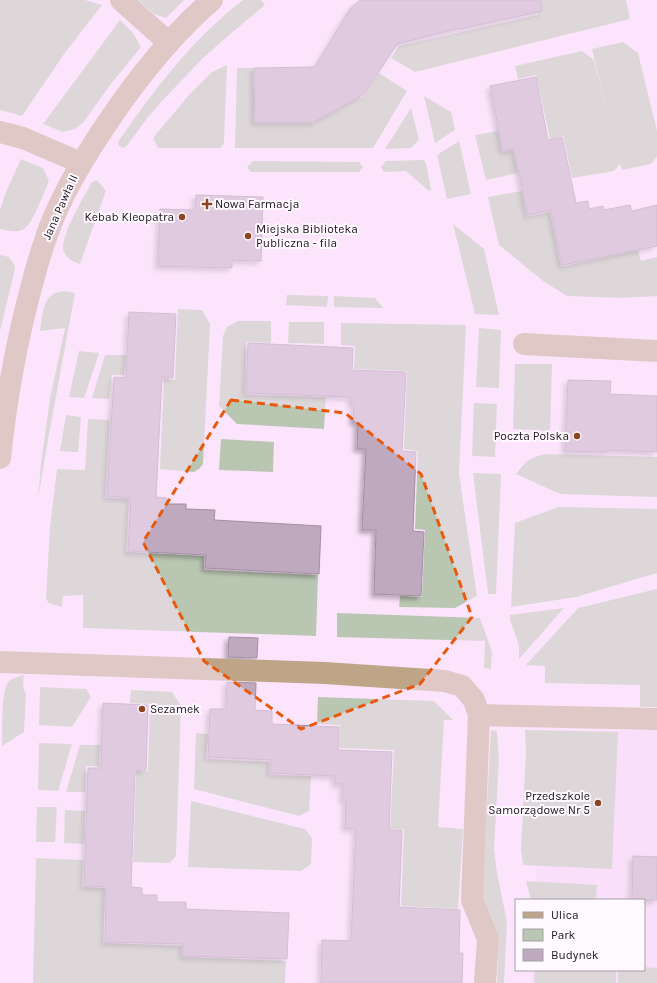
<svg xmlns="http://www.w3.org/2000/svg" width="657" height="983" viewBox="0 0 657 983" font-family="Karla,sans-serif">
<defs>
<filter id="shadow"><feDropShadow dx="-3.5" dy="3.5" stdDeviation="2" flood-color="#0004"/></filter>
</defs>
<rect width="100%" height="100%" fill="#fce5fc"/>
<!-- built -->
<path fill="#f5d8f5" d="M 644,709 L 657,709 L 657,983 L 531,983 L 532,970 L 644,970 L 644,900 L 535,900 L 542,730 L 644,731 Z"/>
<!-- green -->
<g fill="#b9c6b1">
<path d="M 0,0 L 85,0 L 102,5 L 64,54 L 22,116 L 0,110 Z"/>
<path d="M 138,0 L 184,0 L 166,18 L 154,14 Z"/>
<path d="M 243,0 L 261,0 L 265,5 L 229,35 L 203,58 L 164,99 L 148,117 L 129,143 L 124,148 L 119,146 L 118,142 C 154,90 192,39 243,0 Z"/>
<path d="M 535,0 L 626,0 L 630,19 L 415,72 L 391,58 L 399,46 L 538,15 Z"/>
<path d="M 120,20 L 133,33 L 141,47 L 110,85 L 83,123 L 75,129 L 63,132 L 43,124 Z"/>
<path d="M 623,42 L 638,53 L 657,131 L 657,156 L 651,164 L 622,170 L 620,164 L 614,171 L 572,178 L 563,136 L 550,139 L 536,75 L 518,79 L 515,66 L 582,51 L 594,60 L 608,115 L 592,49 Z"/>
<path d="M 227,65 L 224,143 L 220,148 L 158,148 L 153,138 L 189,95 L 212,72 Z"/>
<path d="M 237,68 L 254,68 L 254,123 L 315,123 L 315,113 L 331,113 L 347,104 L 355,95 L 362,98 L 379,73 L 407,91 L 373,148 L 235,148 Z"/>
<path d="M 424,96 L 451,112 L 455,130 L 435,143 Z"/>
<path d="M 411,108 L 419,140 L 411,148 L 385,149 Z"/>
<path d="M 498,131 L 502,152 L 513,150 L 518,173 L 486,180 L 475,135 Z"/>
<path d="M 459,141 L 471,194 L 447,199 L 437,155 Z"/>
<path d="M 21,159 L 43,168 L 49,181 C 44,192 32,227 22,230 C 15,233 7,230 0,229 L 0,210 L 6,192 Z"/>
<path d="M 424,160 L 426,163 L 431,190 L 429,191 L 406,171 L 384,172 L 381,167 L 386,161 Z"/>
<path d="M 253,161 L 359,162 L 363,167 L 359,172 L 251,172 L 247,167 Z"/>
<path d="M 97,180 L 106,191 L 80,264 C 73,262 64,257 63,248 C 63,231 84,197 92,182 Z"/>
<path d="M 522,191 L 527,217 L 550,212 L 561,267 L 638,250 L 641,261 L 657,257 L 657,296 L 622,298 L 567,296 L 543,281 L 499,245 L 488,197 Z"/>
<path d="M 453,224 L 484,249 L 499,315 L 475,314 Z"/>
<path d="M 0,255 L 9,257 L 14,264 L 15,269 L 0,331 Z"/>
<path d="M 64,291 L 75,293 L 49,434 L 38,499 L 41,463 L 50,399 L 65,328 L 40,331 C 42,320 42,302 52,295 C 55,292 60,292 64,291 Z"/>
<path d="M 287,295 L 328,296 L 327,307 L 286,305 Z"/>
<path d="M 334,296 L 375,298 L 383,308 L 334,307 Z"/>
<path d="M 178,309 L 202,310 L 210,324 L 203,464 L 199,469 L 194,472 L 160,469 L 164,379 L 175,380 Z"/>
<path d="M 238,321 L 271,321 L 271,343 L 246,342 L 245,395 L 326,397 L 324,429 L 237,424 L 219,406 L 223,336 L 227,327 Z"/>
<path d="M 289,322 L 324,322 L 324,344 L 288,343 Z"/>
<path d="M 341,323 L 466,325 L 459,474 L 477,596 L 455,608 L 399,607 L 400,596 L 422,597 L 425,530 L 415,529 L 418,451 L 404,449 L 407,371 L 354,369 L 355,346 L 341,345 Z"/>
<path d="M 479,328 L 501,330 L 499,388 L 476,387 Z"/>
<path d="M 79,351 L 99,353 L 84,398 L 69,397 Z"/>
<path d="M 105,355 L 126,355 L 124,375 L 112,375 L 109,399 L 92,398 Z"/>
<path d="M 515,364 L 552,364 L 550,431 L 513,429 Z"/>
<path d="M 474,403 L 497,404 L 495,457 L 472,456 Z"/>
<path d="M 66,415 L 81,417 L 78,452 L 60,451 Z"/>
<path d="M 88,419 L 110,420 L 105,498 L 129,499 L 126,552 L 204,556 L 204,570 L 318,575 L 316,636 L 83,628 L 83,595 L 63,596 L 62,607 L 49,603 L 46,599 L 50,527 L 57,469 L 85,470 Z"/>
<path d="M 221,439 L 274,442 L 273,472 L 219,470 Z"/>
<path d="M 545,454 L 657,457 L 657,497 L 560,494 L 516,474 C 526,461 529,458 545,454 Z"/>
<path d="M 473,473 L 501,474 L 496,594 L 488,594 Z"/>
<path d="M 558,507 L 657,509 L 657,573 L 576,597 L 511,607 L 515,523 Z"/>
<path d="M 657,589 L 657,707 L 640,707 L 640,685 L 545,683 L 545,666 L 526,665 L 578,608 Z"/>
<path d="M 564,608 L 519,659 L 519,645 L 510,620 L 510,615 Z"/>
<path d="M 337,613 L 480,618 L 492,652 L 491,669 L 484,668 L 485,641 L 337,637 Z"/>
<path d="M 24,675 L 23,687 L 26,695 L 24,732 L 2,746 C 3,732 0,691 9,681 C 13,678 19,676 24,675 Z"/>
<path d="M 40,687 L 86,689 L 91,697 L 72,727 L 39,725 Z"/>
<path d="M 131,690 L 172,692 L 181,706 L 176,856 L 170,863 L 133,862 L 136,771 L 148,771 L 150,704 L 130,703 Z"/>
<path d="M 318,697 L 434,701 L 453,720 L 444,720 L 438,827 L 463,829 L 458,909 L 401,906 L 404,829 L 390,829 L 394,750 L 339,748 L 340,725 L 317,724 Z"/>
<path d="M 491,730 L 497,731 L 499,759 L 494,849 L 497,873 L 507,922 L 504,983 L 497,983 L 499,938 L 482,896 Z"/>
<path d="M 525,730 L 618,732 L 612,869 L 523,865 L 521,849 L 526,751 Z"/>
<path d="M 196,733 L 208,734 L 206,759 L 269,762 L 269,775 L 311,776 L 309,811 L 299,816 L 194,789 Z"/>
<path d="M 39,743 L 72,744 L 58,791 L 38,790 Z"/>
<path d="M 80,745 L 100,745 L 99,766 L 86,766 L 85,792 L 66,792 Z"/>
<path d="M 191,801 L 305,829 L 312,838 L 311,864 L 301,871 L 188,867 Z"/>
<path d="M 37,807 L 57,807 L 55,842 L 36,842 Z"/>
<path d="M 65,810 L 85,811 L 84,844 L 64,843 Z"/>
<path d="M 36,858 L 83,860 L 82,887 L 105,888 L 103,943 L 182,946 L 182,957 L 286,961 L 285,983 L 33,983 Z"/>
<path d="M 526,881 L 597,885 L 596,900 L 531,900 Z"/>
<path d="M 644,967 L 657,968 L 657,983 L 618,983 L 618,970 L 644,970 Z"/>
<path d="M 535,970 L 616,970 L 616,983 L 534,983 Z"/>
</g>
<!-- building -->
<g fill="#bfa9bf" stroke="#a38ea3" filter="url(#shadow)">
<path d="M 360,0 L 541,0 L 542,11 L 460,29 L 460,28 L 397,44 L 364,94 L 314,122 L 255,122 L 254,68 L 315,67 L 350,9 Z"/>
<path d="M 536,77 L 548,140 L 562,137 L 576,203 L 588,201 L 589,209 L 603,206 L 604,210 L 630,205 L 632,211 L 657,205 L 657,246 L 562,265 L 551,210 L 528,215 L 514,149 L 503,151 L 490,86 Z"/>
<path d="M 196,195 L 263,197 L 261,261 L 232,260 L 232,268 L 158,266 L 160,209 L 195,210 Z"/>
<path d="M 129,312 L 176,314 L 173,378 L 162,377 L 156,497 L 167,498 L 166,504 L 186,504 L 186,509 L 215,510 L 214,520 L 321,526 L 319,574 L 205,568 L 206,555 L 128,551 L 131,498 L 107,496 L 114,377 L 126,378 Z"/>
<path d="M 248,343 L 353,348 L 352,370 L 406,372 L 402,451 L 416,452 L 413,531 L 424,532 L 421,596 L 374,594 L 376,530 L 362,530 L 366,449 L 357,449 L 358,422 L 353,422 L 354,404 L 351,404 L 351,397 L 246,393 Z"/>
<path d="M 568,380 L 611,381 L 610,394 L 657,396 L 657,452 L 607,450 L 607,452 L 565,451 Z"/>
<path d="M 229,637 L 258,638 L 257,658 L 228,657 Z"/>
<path d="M 227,682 L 256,683 L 255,710 L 272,711 L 272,724 L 339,727 L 338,750 L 392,752 L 389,830 L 402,830 L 399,907 L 460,910 L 459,953 L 463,953 L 462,983 L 321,983 L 322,940 L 351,941 L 356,829 L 345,828 L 346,800 L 342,800 L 343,784 L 335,784 L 335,776 L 270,773 L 271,760 L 208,757 L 210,709 L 226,709 Z"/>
<path d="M 103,703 L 148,705 L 146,770 L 135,770 L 131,887 L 142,888 L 142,895 L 157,895 L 157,902 L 186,902 L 186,909 L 289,913 L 287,959 L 183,956 L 183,944 L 105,942 L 106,887 L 84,886 L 88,768 L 101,768 Z"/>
<path d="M 633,856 L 657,857 L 657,900 L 632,900 Z"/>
</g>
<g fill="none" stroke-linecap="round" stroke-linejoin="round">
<!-- minor -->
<g stroke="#bfa588" stroke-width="22">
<path d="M 121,0 L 169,43"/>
<path d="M 0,132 L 23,138 L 81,163"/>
<path d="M 524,344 L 657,351"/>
<path d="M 0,458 C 6,401 16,344 31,288 C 37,265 44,241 53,219 C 68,183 88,151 110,119 C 139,76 173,34 212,0"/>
<path d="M 0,662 L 325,673 L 445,681 L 462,686 L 474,700 L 479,715 L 472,900 L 488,939 L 485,983"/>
<path d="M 479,715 L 657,719"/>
</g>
</g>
<!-- marked area -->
<path d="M0 0H657V983H0ZM 231,400 L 345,413 L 421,474 L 472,617 L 420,684 L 301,729 L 204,661 L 143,542 Z" fill="#fce5fc" fill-opacity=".55" fill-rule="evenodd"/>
<path fill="none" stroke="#e8590c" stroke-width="3" stroke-dasharray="8 5" stroke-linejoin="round" d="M 231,400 L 345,413 L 421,474 L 472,617 L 420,684 L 301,729 L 204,661 L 143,542 Z"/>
<!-- markers -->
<g fill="#8c4522" stroke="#fef9fe" stroke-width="1.5">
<path d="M205 198h4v4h4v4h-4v4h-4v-4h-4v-4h4z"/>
<circle cx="182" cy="217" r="4"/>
<circle cx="248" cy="236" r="4"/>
<circle cx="577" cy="436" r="4"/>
<circle cx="142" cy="709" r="4"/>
<circle cx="598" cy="803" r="4"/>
</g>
<g text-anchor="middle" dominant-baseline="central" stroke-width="4" stroke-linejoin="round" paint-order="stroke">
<!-- poi labels -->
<g font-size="12" fill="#1f171f" stroke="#fef9fe" text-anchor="start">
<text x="215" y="204">Nowa Farmacja</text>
<text x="174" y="217" text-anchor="end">Kebab Kleopatra</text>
<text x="256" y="229">Miejska Biblioteka<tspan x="256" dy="14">Publiczna - fila</tspan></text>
<text x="569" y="436" text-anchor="end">Poczta Polska</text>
<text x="150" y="709">Sezamek</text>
<text x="590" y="796" text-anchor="end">Przedszkole<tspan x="590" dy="14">Samorządowe Nr 5</tspan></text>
</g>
<!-- street labels -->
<g font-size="12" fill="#1f171f" stroke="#fef9fe">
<text transform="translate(60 207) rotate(-66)">Jana Pawła II</text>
</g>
</g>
<!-- legend -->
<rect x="515" y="899" width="130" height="72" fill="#fef9fe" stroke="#a59fa5"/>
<rect x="523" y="912" width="20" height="6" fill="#bfa588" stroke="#a59fa5"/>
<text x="551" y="919" font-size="12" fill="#1f171f">Ulica</text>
<rect x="523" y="929" width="20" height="12" fill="#b9c6b1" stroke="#a59fa5"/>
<text x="551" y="939" font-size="12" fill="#1f171f">Park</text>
<rect x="523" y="949" width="20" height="12" fill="#bfa9bf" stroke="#a59fa5"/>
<text x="551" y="959" font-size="12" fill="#1f171f">Budynek</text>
</svg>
